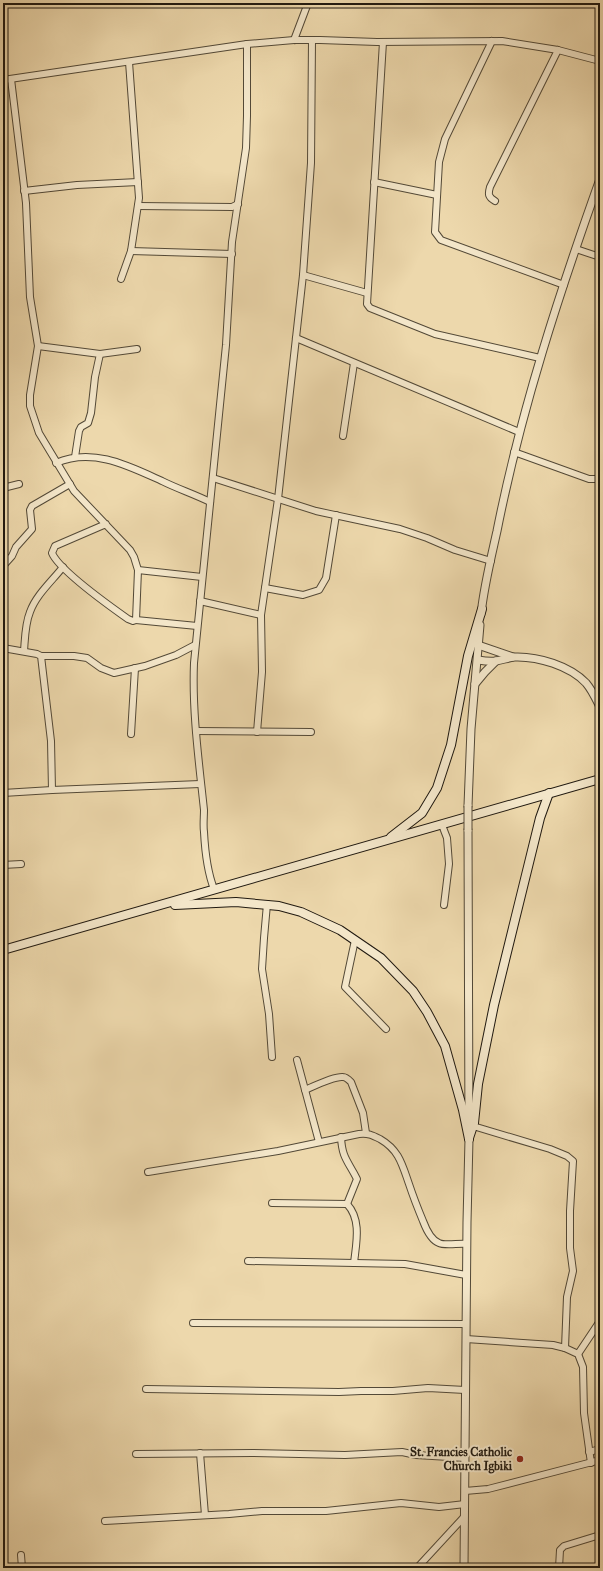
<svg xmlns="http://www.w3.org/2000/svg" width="603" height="1571" viewBox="0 0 603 1571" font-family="'IM FELL Great Primer',serif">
<rect width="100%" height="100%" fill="#edd8ac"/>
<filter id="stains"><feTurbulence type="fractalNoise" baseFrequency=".005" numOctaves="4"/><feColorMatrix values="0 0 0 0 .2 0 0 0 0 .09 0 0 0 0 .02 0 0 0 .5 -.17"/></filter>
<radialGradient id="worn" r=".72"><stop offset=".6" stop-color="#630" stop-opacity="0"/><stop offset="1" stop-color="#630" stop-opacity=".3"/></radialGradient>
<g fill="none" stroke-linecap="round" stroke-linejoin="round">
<!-- minor casing -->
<g stroke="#534937" stroke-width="8">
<g id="minor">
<path d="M 294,40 L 308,3"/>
<path d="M 492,41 L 445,139 L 439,162 L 435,232 L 441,240 L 564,285"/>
<path d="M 383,42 L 367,304 L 370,308 L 435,334 L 540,358"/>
<path d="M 11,79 L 26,203 L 30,297 L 38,346 L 30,395 L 30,406 L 39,433 L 74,491 L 130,550 L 134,557 L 138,570 L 136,620 L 133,621 L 128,619 C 111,607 59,570 52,553 L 55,546 L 106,524"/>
<path d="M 3,80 L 247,44 L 294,40 L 320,40 L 377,42 L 502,41 L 558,50 L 600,61"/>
<path d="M 374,182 L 437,195"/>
<path d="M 24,191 L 77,185 L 138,182"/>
<path d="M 495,201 C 488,197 488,194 490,187 L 558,50"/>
<path d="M 138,206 L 232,207 L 238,204"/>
<path d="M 576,249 L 600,257"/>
<path d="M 131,251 L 232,254"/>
<path d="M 303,275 L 367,293"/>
<path d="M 121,279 L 131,251 L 139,198 L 129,62"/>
<path d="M 296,338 L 519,432"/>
<path d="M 38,346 L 100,354 L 137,349"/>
<path d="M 343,436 L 354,363"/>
<path d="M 514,452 L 589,479 L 597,479 L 600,474"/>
<path d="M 75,457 L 79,431 L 81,427 L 88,423 L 91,413 L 95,377 L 100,354"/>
<path d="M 56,463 C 93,447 129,466 162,481 C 178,489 194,494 210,502"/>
<path d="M 213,478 L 316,511 L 400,529 L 427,538 L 455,550 L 491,561"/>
<path d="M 3,488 L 19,484"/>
<path d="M 3,566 L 12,556 L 16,547 L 32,529 L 30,510 L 32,506 L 70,484"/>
<path d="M 138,570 L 202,577"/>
<path d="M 265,588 L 303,595 L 319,590 L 326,578 L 336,515"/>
<path d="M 200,601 L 261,615"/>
<path d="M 136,620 L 197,626"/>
<path d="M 3,648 L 37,654 L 41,656 L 51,741 L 52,790 L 3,793"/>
<path d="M 24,651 C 25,639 25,624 30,612 C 36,595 52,581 63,567"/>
<path d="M 41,656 L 74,656 L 87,658 L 101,668 L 114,673 L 145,666 L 176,655 L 195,645"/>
<path d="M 196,731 L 311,732"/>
<path d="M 257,732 L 262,672 L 261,615 L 278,499 L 303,275 L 311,163 L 312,40"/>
<path d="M 131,734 L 135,668"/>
<path d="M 52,790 L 200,784"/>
<path d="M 442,825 L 447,838 L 449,864 L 444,905"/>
<path d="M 3,865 L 21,864"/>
<path d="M 214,889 C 207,871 205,851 204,832 C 203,825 204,817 204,810 C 199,762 192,712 194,663 L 226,345 L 232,242 L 246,148 L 247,116 L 247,44"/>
<path d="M 267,904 L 264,938 L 262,969 L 269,1014 L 272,1057"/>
<path d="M 355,940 L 345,987 L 386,1029"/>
<path d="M 297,1060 L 319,1142"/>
<path d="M 305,1090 C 314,1086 334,1076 343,1077 C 346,1077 349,1080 351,1082 L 363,1113 L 366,1133"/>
<path d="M 473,1126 L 550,1149 L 567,1156 L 573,1161 L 570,1211 L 570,1248 L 573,1271 L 567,1297 L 565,1348"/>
<path d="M 341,1137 C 342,1158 348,1161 357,1179 L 347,1204"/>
<path d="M 148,1172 L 278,1151 L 359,1134 C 368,1133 372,1135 380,1139 C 399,1150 402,1164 409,1184 C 413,1196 418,1209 423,1221 C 426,1229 431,1240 439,1243 C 444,1246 460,1243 467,1244"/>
<path d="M 272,1203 L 347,1204 C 362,1220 356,1244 354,1263"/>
<path d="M 248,1261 L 405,1264 L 466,1275"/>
<path d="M 193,1323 L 466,1324"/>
<path d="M 466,1339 L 553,1345 L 565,1348 L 578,1354 L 583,1367 L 584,1413 L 591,1463"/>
<path d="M 578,1354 L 600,1321"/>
<path d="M 146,1389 L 339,1392 L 361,1391 L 393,1391 L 428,1388 L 465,1390"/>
<path d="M 589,1452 L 600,1449"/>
<path d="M 200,1453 L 205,1515"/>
<path d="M 136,1454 L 252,1453 L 345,1455 L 402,1452 L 416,1455 L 465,1458"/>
<path d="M 465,1491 L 488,1489 L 600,1460"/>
<path d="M 105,1521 L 229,1514 L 262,1511 L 326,1511 L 401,1503 L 439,1507 L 465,1504"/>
<path d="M 21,1555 L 22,1568"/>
<path d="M 417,1568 L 464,1517"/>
<path d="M 559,1568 L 560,1550 L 564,1546 L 600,1535"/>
</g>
</g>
<!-- tertiary casing -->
<g stroke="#534937" stroke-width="9">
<g id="tertiary">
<path d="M 481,614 C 484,586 491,558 497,531 C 521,410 559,294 600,179"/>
<path d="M 478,645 L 513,657"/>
<path d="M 478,660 C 484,661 490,662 496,661 C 502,660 508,658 514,657 C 538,656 570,666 586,683 C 592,690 596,699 600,707"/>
<path d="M 475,684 L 485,672 L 496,661"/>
<path d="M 468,806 L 471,729 L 480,625"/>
<path d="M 464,1568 L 467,1222 L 469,1139 L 468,830"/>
</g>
</g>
<!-- secondary casing -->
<g stroke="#201910" stroke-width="10">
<g id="secondary">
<path d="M 391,837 L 422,813 L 437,788 L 451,745 L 468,656 L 482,609"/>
<path d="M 175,905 L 236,902 L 279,906 L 301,912 L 340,930 L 381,958 L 413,991 L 427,1012 L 445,1046 L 463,1110 L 469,1139"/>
<path d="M 3,950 L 600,779"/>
<path d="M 469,1138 L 474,1123 L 478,1084 L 494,1005 L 540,818 L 549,793"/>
</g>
</g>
<!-- minor -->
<use href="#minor" stroke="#f3e6c9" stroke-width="6"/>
<!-- tertiary -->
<use href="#tertiary" stroke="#f3e6c9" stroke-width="7"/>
<!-- secondary -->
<use href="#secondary" stroke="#f3e6c9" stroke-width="8"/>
<!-- tertiary-bridge casing -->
<g stroke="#534937" stroke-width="9" stroke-linecap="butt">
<path id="tertiary-bridge" d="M 468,830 L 468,806"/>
</g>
<!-- tertiary-bridge -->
<use href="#tertiary-bridge" stroke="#f3e6c9" stroke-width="7"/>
</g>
<!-- markers -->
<circle fill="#8f2418" stroke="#f3e6c9" stroke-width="1.5" cx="520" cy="1459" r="4"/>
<g text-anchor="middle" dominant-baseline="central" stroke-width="4" stroke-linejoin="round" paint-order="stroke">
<!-- poi labels -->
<g font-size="12" font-weight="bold" fill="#201910" stroke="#f3e6c9" text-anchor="end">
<text x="512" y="1452">St. Francies Catholic<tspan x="512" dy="14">Church Igbiki</tspan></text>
</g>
</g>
<!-- margin -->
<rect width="603" height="1571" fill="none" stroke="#edd8ac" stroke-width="16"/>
<rect x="4" y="4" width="595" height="1563" fill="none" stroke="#201910" stroke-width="2"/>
<rect x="8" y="8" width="587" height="1555" fill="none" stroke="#201910"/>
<rect width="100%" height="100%" filter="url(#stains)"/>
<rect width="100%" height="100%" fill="url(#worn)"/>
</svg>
